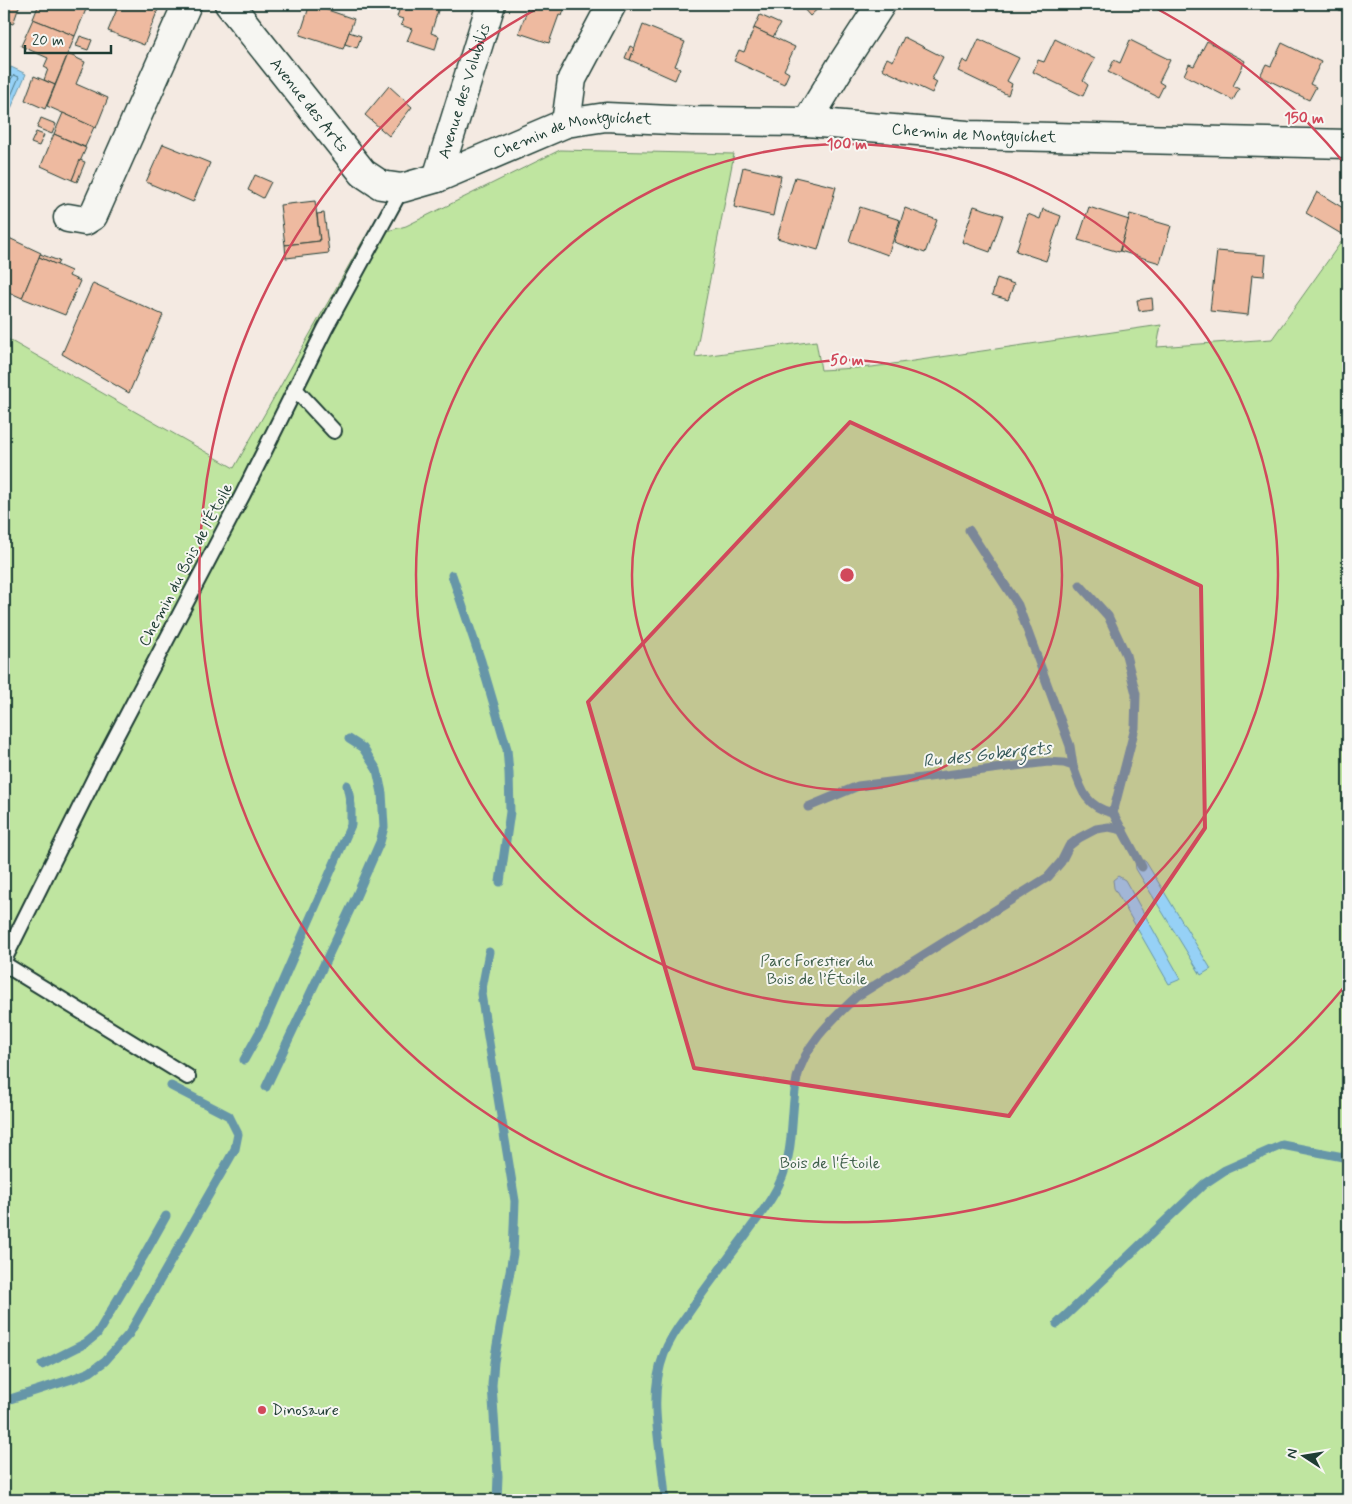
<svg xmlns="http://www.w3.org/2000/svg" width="1352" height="1504" viewBox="0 0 1352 1504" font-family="Mynerve,sans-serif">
<rect width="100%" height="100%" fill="#f4eae2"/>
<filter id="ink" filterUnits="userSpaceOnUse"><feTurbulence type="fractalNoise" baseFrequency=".02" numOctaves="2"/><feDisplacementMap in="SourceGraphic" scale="10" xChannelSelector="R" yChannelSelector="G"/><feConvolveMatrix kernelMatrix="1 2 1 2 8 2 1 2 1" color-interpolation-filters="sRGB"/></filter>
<g filter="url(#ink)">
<!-- green -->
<path fill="#bfe5a0" stroke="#6f916a" d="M 560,150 L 734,154 L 695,357 L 816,341 L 821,370 L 872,367 L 1161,325 L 1157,347 L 1272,339 L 1344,238 L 1348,241 L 1348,1500 L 4,1500 L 4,337 L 234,468 L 365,237 L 406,226 Z"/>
<!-- water -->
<g fill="#96d1f6" stroke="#6696a8">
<path d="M 11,67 L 26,74 L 9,113 L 4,111 L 4,83 Z"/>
<path d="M 1139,857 L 1146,862 L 1211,969 L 1201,975 L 1136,869 L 1135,861 Z"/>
<path d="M 1118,876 L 1125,880 L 1181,979 L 1169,984 L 1114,888 L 1113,880 Z"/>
</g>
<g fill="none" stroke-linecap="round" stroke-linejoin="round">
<!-- shore -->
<path stroke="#4f7882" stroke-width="1" d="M 4,83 L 9,82 L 14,75 L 19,77 L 7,105 L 4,106"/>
<!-- stream -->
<g stroke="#6696a8" stroke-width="9">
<path d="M 969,530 L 1018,605 L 1070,746 L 1073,766"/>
<path d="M 452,575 L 481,661 L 507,749 L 509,773 L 510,812 L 500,882"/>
<path d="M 1080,585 L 1108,616 L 1126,655 L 1136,694 L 1135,728 L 1113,813"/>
<path d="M 808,807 L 858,786 L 1048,762 L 1064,763 L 1073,766 C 1081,790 1086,807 1113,813 L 1142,867"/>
<path d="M 489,952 L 481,994 L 515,1201 L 513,1254 L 494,1362 L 492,1385 L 498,1476 L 497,1500"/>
<path d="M 244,1060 L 263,1026 L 351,825 L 351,805 L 347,785"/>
<path d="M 266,1087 L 355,899 L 380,842 L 384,827 L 382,793 L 377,770 L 363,748 L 349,739"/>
<path d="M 1057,1324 L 1204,1184 L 1225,1170 L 1282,1145 L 1348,1158"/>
<path d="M 42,1365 L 86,1343 L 97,1334 L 143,1257 L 166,1216"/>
<path d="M 4,1401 L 72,1379 L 90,1372 L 105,1361 L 129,1334 L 235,1149 L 238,1134 L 229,1116 L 171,1086"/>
<path d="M 665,1500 C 663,1452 646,1401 664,1354 C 669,1340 678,1327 687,1315 C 706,1287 727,1260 747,1233 C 759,1216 772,1201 780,1182 C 795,1150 790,1113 797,1078 C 805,1044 832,1020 856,997 L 1048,877 L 1061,862 L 1069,846 L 1079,838 L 1096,829 L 1109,827 L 1123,830"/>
</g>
</g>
<!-- building -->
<g fill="#eebaa0" stroke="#1f3d34">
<path d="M 4,4 L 20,4 L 13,24 L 4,21 Z"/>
<path d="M 39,4 L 78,4 L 87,7 L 75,36 L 33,19 Z"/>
<path d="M 119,4 L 151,4 L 159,7 L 144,45 L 108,31 Z"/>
<path d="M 310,4 L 354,19 L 343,49 L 300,35 Z"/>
<path d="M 401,4 L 440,4 L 431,33 L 439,36 L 435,50 L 407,41 L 412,29 L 401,25 L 403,19 L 397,17 Z"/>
<path d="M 529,4 L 566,4 L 562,16 L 559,15 L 549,43 L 519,33 Z"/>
<path d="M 805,4 L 823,4 L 810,16 L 802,7 Z"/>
<path d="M 1341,4 L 1348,4 L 1348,12 L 1339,10 Z"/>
<path d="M 760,15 L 780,24 L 773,37 L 754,28 Z"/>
<path d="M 33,19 L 75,36 L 55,85 L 44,80 L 48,69 L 44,67 L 48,58 L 21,46 Z"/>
<path d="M 643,25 L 685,42 L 675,66 L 680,68 L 675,80 L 630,60 Z"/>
<path d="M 754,28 L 795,47 L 784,70 L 789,73 L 784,84 L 734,61 L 739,50 L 744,52 Z"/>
<path d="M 349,32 L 361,36 L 357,48 L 345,44 Z"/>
<path d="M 80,36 L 92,40 L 88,50 L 76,46 Z"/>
<path d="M 904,37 L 943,57 L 932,79 L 937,82 L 932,93 L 882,69 L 887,58 L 893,61 Z"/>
<path d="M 979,39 L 1019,58 L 1007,81 L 1012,84 L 1008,95 L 958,71 L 963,60 L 968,63 Z"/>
<path d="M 1055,39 L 1095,59 L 1083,81 L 1088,85 L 1083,96 L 1033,72 L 1038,60 L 1044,62 Z"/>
<path d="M 1130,40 L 1170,60 L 1159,82 L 1164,85 L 1158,97 L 1108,72 L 1114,60 L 1120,63 Z"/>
<path d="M 1207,41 L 1245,61 L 1233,86 L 1239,89 L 1233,100 L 1184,75 L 1189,64 L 1194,66 Z"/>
<path d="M 1282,43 L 1321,62 L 1310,84 L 1316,87 L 1309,100 L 1260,76 L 1266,64 L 1271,66 Z"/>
<path d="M 630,46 L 634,48 L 630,60 L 625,58 Z"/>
<path d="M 68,54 L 85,62 L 76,84 L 108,98 L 96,128 L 47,106 Z"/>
<path d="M 34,76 L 55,85 L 45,109 L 25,100 Z"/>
<path d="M 389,86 L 412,107 L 389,136 L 365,115 Z"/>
<path d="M 63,113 L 94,127 L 85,147 L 54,134 Z"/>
<path d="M 41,118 L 56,124 L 52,134 L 37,128 Z"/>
<path d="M 36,132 L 44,135 L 39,146 L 31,143 Z"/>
<path d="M 54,134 L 86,148 L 72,180 L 41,166 Z"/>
<path d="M 163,144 L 210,163 L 193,202 L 146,182 Z"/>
<path d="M 80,160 L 85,162 L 77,182 L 72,180 Z"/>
<path d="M 743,167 L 781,176 L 773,216 L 734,207 Z"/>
<path d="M 255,175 L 271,182 L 263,198 L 248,190 Z"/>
<path d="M 795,177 L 836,187 L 818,250 L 777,238 Z"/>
<path d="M 1317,192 L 1348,211 L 1348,238 L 1306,213 Z"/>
<path d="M 315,201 L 320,241 L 285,245 L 280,205 Z"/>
<path d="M 974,206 L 1003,215 L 990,252 L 962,242 Z"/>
<path d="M 860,207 L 900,220 L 888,255 L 849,241 Z"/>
<path d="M 1089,207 L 1129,220 L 1119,252 L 1078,240 Z"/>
<path d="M 905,208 L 937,220 L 925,253 L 894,242 Z"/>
<path d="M 1043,209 L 1061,216 L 1046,261 L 1016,251 L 1028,214 L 1040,219 Z"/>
<path d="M 324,213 L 329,253 L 286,258 L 285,245 L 320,241 L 317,214 Z"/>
<path d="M 1130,214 L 1171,226 L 1160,263 L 1120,251 Z"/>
<path d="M 4,238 L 7,239 L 9,238 L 41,253 L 22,298 L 4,290 Z"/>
<path d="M 1217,251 L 1266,255 L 1264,276 L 1252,275 L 1248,315 L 1210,311 Z"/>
<path d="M 40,254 L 59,261 L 57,265 L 39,257 Z"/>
<path d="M 39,257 L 71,271 L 69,276 L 80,281 L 65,315 L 22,298 Z"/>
<path d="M 997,278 L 1014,284 L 1008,300 L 992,295 Z"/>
<path d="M 93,283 L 163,315 L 129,393 L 62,354 Z"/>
<path d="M 1152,298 L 1153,309 L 1139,311 L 1137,300 Z"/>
</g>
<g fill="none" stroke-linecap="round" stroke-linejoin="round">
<!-- service casing -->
<g stroke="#1f3d34" stroke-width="18">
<g id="service">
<path d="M 295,389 L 334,431"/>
<path d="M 4,960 L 104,759 L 243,494 L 325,329 L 402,188"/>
<path d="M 4,964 L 188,1077"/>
</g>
</g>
<!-- minor casing -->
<g stroke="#1f3d34" stroke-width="31">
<g id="minor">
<path d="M 807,122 L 842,64 L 881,4"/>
<path d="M 566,123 L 572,79 L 612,4"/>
<path id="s1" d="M 437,178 L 491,4"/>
<path d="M 68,218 L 85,221 L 93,216 L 187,4"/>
</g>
</g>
<!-- tertiary casing -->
<g stroke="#1f3d34" stroke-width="31">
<g id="tertiary">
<path id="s2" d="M 229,4 L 363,173 L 381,185 L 402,188 L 437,178 L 566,123 L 606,117 L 692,121 L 807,122 L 967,135 L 1348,144"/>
</g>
</g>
<!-- service -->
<use href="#service" stroke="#f6f6f2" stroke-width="14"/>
<!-- minor -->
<use href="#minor" stroke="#f6f6f2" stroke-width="28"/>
<!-- tertiary -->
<use href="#tertiary" stroke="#f6f6f2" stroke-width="28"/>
</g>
</g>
<!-- marked area -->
<path fill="#d1495b" fill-opacity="0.2" stroke="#d1495b" stroke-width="4" stroke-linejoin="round" d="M 850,422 L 1201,586 L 1205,828 L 1009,1116 L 694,1068 L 588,702 Z"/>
<!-- distance rings -->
<g fill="none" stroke="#d1495b" stroke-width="2.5">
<circle cx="847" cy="575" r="215"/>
<circle cx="847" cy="575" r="431"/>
<path d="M1345 986A646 646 0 1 1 544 5M1150 5A646 646 0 0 1 1345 164"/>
</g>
<!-- markers -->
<circle fill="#d1495b" stroke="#f6f6f2" stroke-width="2" cx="262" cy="1410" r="5"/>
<g text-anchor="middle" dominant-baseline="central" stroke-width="4" stroke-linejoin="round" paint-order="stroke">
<!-- street labels -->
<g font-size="16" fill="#1f3d34" stroke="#f6f6f2">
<text stroke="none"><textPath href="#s1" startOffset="91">Avenue des Volubilis</textPath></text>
<text stroke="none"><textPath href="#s2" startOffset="129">Avenue des Arts</textPath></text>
<text stroke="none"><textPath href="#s2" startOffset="844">Chemin de Montguichet</textPath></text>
<text stroke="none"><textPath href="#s2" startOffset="439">Chemin de Montguichet</textPath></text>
<text transform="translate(186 565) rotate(-62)">Chemin du Bois de l'Étoile</text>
</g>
<!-- park labels -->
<g font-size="16" fill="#3f5f4a" stroke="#f6f6f2">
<text x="817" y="961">Parc Forestier du<tspan x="817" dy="18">Bois de l’Étoile</tspan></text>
<text x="830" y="1163">Bois de l'Étoile</text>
</g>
<!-- poi labels -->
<g font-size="16" fill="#1f3d34" stroke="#f6f6f2" text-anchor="start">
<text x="272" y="1410">Dinosaure</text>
</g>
<!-- water labels -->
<g font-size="18" font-style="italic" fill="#375b5b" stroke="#f6f6f2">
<text transform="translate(987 755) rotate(-6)">Ru des Gobergets</text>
</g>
</g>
<circle cx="847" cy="575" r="8" fill="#d1495b" stroke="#f6f6f2" stroke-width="2.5"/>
<g font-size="15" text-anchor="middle" font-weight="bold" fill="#d1495b" stroke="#f6f6f2" stroke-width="4" stroke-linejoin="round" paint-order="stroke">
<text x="1304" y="123">150 m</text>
<text x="847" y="149">100 m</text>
<text x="847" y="365">50 m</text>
</g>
<!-- margin -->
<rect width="1352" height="1504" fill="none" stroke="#f6f6f2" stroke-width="20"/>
<rect x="10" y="10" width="1332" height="1484" fill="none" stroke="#1f3d34" stroke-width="2" filter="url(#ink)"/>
<!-- north arrow -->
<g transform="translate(1304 1456) rotate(282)" stroke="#f6f6f2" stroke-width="4" paint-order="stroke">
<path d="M0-4L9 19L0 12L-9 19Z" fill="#1f3d34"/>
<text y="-8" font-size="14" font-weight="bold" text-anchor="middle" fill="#1f3d34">N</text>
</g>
<!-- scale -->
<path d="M25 45v8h86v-8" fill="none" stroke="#1f3d34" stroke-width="2.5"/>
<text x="32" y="45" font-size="15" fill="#1f3d34" stroke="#f6f6f2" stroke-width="4" paint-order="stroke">20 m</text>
</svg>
